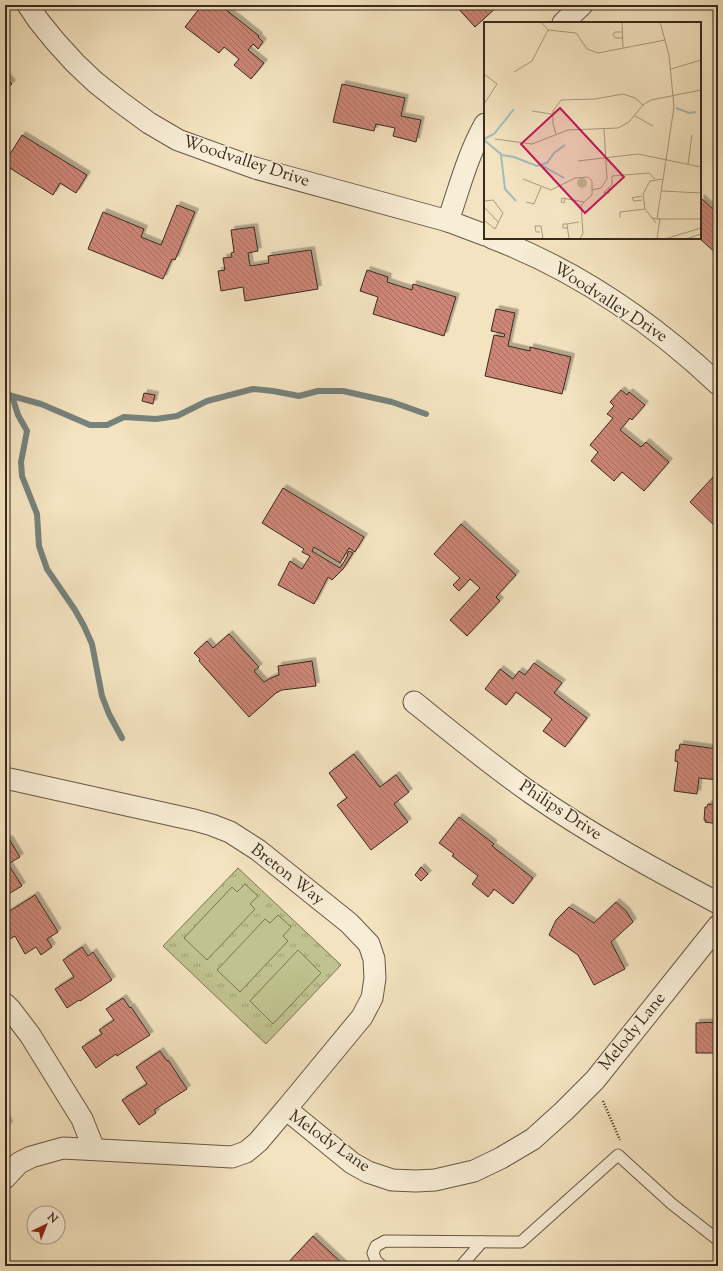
<svg xmlns="http://www.w3.org/2000/svg" width="723" height="1271" viewBox="0 0 723 1271" font-family="'Sorts Mill Goudy',serif">
<defs>
<pattern id="grass-tufts" width="24" height="20" patternUnits="userSpaceOnUse"><rect width="24" height="20" fill="#c0c28f"/><path d="M3 7l-1-3M5 7V3M7 7l1-3M15 17l-1-3M17 17v-4M19 17l1-3" fill="none" stroke="#9d9e74"/></pattern>
<pattern id="building-back-hatch" width="6" height="6" patternUnits="userSpaceOnUse"><rect width="6" height="6" fill="#cd8677"/><path d="M-1 5l2 2M0 0l6 6M5-1l2 2" fill="none" stroke="#a76e61"/></pattern>
<filter id="shadow"><feDropShadow dx="3.5" dy="-3.5" stdDeviation="0" flood-color="#0004"/></filter>
</defs>
<rect width="100%" height="100%" fill="#f4e3c0"/>
<filter id="stains"><feTurbulence type="fractalNoise" baseFrequency=".005" numOctaves="4"/><feColorMatrix values="0 0 0 0 .2 0 0 0 0 .09 0 0 0 0 .02 0 0 0 .5 -.17"/></filter>
<radialGradient id="worn" r=".72"><stop offset=".6" stop-color="#630" stop-opacity="0"/><stop offset="1" stop-color="#630" stop-opacity=".3"/></radialGradient>
<!-- grass -->
<path fill="url(#grass-tufts)" stroke="#7c7656" d="M 238,868 L 341,965 L 266,1044 L 163,946 Z"/>
<!-- garden -->
<g fill="#c0c28f" stroke="#7c7656">
<path d="M 245,884 L 258,896 L 250,904 L 255,909 L 207,960 L 184,938 L 232,887 L 237,892 Z"/>
<path d="M 278,915 L 291,927 L 283,936 L 288,941 L 240,992 L 217,970 L 265,919 L 270,923 Z"/>
<path d="M 298,950 L 321,973 L 273,1024 L 250,1001 Z"/>
</g>
<g fill="none" stroke-linecap="round" stroke-linejoin="round">
<!-- stream -->
<g stroke="#76827c" stroke-width="6">
<path d="M 5,393 L 12,396 L 41,404 L 90,425 L 107,425 L 124,417 L 156,419 L 177,416 L 207,401 L 253,389 L 273,391 L 299,396 L 318,391 L 343,391 L 392,402 L 426,414"/>
<path d="M 12,396 L 18,415 L 27,431 L 21,462 L 22,476 L 37,514 L 39,546 L 47,569 L 75,610 L 84,626 L 92,644 L 102,696 L 109,714 L 122,738"/>
</g>
</g>
<!-- building -->
<g fill="url(#building-back-hatch)" stroke="#392a1e" filter="url(#shadow)">
<path d="M 202,5 L 220,5 L 259,36 L 258,37 L 263,42 L 258,49 L 253,44 L 248,50 L 264,63 L 251,79 L 234,65 L 239,59 L 224,47 L 219,53 L 185,27 Z"/>
<path d="M 455,5 L 499,5 L 475,27 Z"/>
<path d="M 5,75 L 12,84 L 5,89 Z"/>
<path d="M 342,84 L 405,98 L 401,116 L 421,120 L 416,142 L 393,136 L 395,128 L 376,124 L 374,131 L 333,122 Z"/>
<path d="M 22,135 L 87,175 L 76,193 L 60,183 L 53,195 L 5,165 L 5,162 Z"/>
<path d="M 701,198 L 718,214 L 718,255 L 699,238 Z"/>
<path d="M 177,205 L 195,212 L 175,260 L 172,259 L 163,279 L 88,249 L 103,212 L 144,229 L 141,237 L 161,245 Z"/>
<path d="M 254,227 L 258,251 L 248,253 L 250,266 L 269,263 L 268,256 L 311,250 L 318,289 L 245,301 L 243,287 L 221,291 L 218,271 L 225,270 L 223,258 L 232,257 L 231,253 L 234,252 L 231,230 Z"/>
<path d="M 367,270 L 388,277 L 387,282 L 412,290 L 413,284 L 456,297 L 444,336 L 373,314 L 378,297 L 360,291 Z"/>
<path d="M 496,309 L 515,313 L 508,346 L 530,351 L 530,347 L 571,357 L 562,394 L 485,376 L 494,335 L 504,337 L 505,334 L 491,331 Z"/>
<path d="M 621,390 L 627,395 L 629,392 L 645,405 L 632,420 L 630,418 L 620,430 L 641,447 L 646,442 L 669,462 L 644,491 L 622,472 L 614,481 L 591,461 L 598,452 L 590,445 L 613,418 L 607,414 L 614,406 L 610,402 Z"/>
<path d="M 144,393 L 155,395 L 153,404 L 142,401 Z"/>
<path d="M 716,474 L 718,476 L 718,529 L 690,502 Z"/>
<path d="M 283,488 L 364,537 L 355,552 L 349,548 L 340,563 L 314,547 L 312,551 L 340,568 L 348,555 L 347,554 L 349,551 L 353,553 L 343,569 L 332,580 L 328,577 L 314,604 L 278,585 L 290,561 L 302,569 L 310,556 L 302,552 L 304,549 L 262,523 Z"/>
<path d="M 461,524 L 516,575 L 496,597 L 500,601 L 467,636 L 450,620 L 480,588 L 470,579 L 459,591 L 453,585 L 460,578 L 434,554 Z"/>
<path d="M 229,634 L 259,667 L 254,671 L 264,682 L 271,678 L 279,675 L 278,666 L 312,661 L 316,686 L 282,690 L 276,693 L 249,717 L 199,661 L 200,659 L 194,653 L 207,641 L 213,648 Z"/>
<path d="M 534,663 L 562,683 L 554,693 L 587,718 L 565,747 L 543,731 L 552,719 L 516,692 L 506,705 L 485,689 L 500,669 L 513,679 L 519,671 L 525,675 Z"/>
<path d="M 680,744 L 718,749 L 718,780 L 699,778 L 697,794 L 674,791 L 678,762 L 675,761 L 676,750 L 679,750 Z"/>
<path d="M 354,754 L 380,787 L 396,775 L 409,792 L 394,804 L 408,822 L 371,850 L 337,805 L 347,798 L 329,773 Z"/>
<path d="M 708,804 L 718,805 L 718,824 L 705,822 L 706,820 L 704,820 L 705,807 L 707,807 Z"/>
<path d="M 459,817 L 494,844 L 492,846 L 533,878 L 513,904 L 494,889 L 488,897 L 472,884 L 478,876 L 452,856 L 454,854 L 439,843 Z"/>
<path d="M 9,839 L 20,857 L 8,864 L 22,886 L 5,896 L 5,841 Z"/>
<path d="M 421,867 L 428,874 L 421,881 L 415,875 Z"/>
<path d="M 35,895 L 58,932 L 47,939 L 52,947 L 41,955 L 36,947 L 25,954 L 15,936 L 5,942 L 5,914 Z"/>
<path d="M 616,902 L 626,911 L 633,922 L 611,942 L 625,969 L 594,985 L 578,955 L 549,935 L 556,920 L 569,907 L 594,923 Z"/>
<path d="M 82,947 L 88,956 L 93,952 L 112,980 L 80,1001 L 79,1000 L 67,1008 L 55,989 L 74,977 L 63,960 Z"/>
<path d="M 123,998 L 130,1008 L 131,1007 L 150,1035 L 117,1056 L 116,1054 L 96,1068 L 82,1047 L 102,1034 L 99,1030 L 114,1020 L 106,1009 Z"/>
<path d="M 718,1022 L 718,1053 L 696,1053 L 696,1023 Z"/>
<path d="M 160,1051 L 167,1061 L 168,1060 L 187,1089 L 154,1110 L 156,1113 L 139,1125 L 122,1100 L 147,1084 L 136,1067 Z"/>
<path d="M 5,1116 L 9,1125 L 5,1128 Z"/>
<path d="M 313,1236 L 345,1266 L 285,1266 Z"/>
</g>
<g fill="none" stroke-linecap="round" stroke-linejoin="round">
<!-- service casing -->
<g stroke="#685846" stroke-width="13">
<g id="service">
<path d="M 382,1266 L 376,1261 L 373,1253 L 376,1246 L 385,1241 L 521,1242 L 618,1155 L 672,1204 L 718,1240"/>
<path d="M 461,1266 L 482,1242"/>
</g>
</g>
<!-- minor casing -->
<g stroke="#685846" stroke-width="23">
<g id="minor">
<path d="M 28,5 L 38,20 L 55,41 L 75,63 L 95,82 L 119,101 L 149,123 L 178,140 L 255,168 L 448,221 L 485,235"/>
<path d="M 563,23 L 582,5"/>
<path d="M 448,221 C 459,189 468,154 485,124"/>
<path d="M 492,238 C 576,270 652,322 718,384"/>
<path d="M 414,702 C 452,733 491,765 531,793 C 591,835 654,869 718,903"/>
<path d="M 5,778 L 194,820 L 212,825 L 230,832 L 258,850 L 349,923 L 369,944 L 374,959 L 375,978 L 372,998 L 362,1017 L 286,1109"/>
<path d="M 5,1004 L 11,1010 L 30,1035 L 82,1119 L 94,1149"/>
<path d="M 5,1178 L 19,1163 L 31,1157 L 63,1148 L 232,1157 L 246,1152 L 258,1142 L 286,1109 L 352,1163 L 368,1172 L 392,1180 L 416,1181 L 435,1180 L 474,1171 L 501,1158 L 533,1139 L 564,1111 L 595,1080 L 718,926"/>
</g>
</g>
<!-- path -->
<path stroke="#392a1e" stroke-width="2.5" stroke-dasharray="1 2" stroke-linecap="butt" d="M 603,1101 L 620,1140"/>
<!-- service -->
<use href="#service" stroke="#f8edd6" stroke-width="11"/>
<!-- minor -->
<use href="#minor" stroke="#f8edd6" stroke-width="21"/>
</g>
<g text-anchor="middle" dominant-baseline="central" stroke-width="3" stroke-linejoin="round" paint-order="stroke">
<!-- street labels -->
<g font-size="17" fill="#392a1e" stroke="#f8edd6">
<text transform="translate(246 162) rotate(18)">Woodvalley Drive</text>
<text transform="translate(610 303) rotate(33)">Woodvalley Drive</text>
<text transform="translate(560 811) rotate(33)">Philips Drive</text>
<text transform="translate(287 875) rotate(38)">Breton Way</text>
<text transform="translate(633 1032) rotate(-51)">Melody Lane</text>
<text transform="translate(329 1142) rotate(35)">Melody Lane</text>
</g>
</g>
<!-- overview -->
<g transform="translate(484 22)">
<rect width="217" height="217" fill="#f4e3c0"/>
<path d="M93 161a5 5 0 1 1 10 0a5 5 0 1 1-10 0Z" fill="#c0c28f"/>
<path fill="none" stroke="#9fbcbb" stroke-width="2" d="M 192,86 L 205,91 L 212,90M 0,117 L 10,112 L 30,87M 0,118 L 18,133 L 30,135 L 53,144 L 63,141 L 70,131 L 81,123M 17,133 L 21,167 L 32,179M 57,143 L 80,156"/>
<path fill="none" stroke="#a9997f" stroke-width="1" d="M 57,0 L 64,8 L 92,11 L 103,27 L 114,31 L 181,18M 138,0 L 139,26M 138,10 L 131,10 L 129,13 L 131,16 L 138,16M 187,47 L 217,38M 30,50 L 48,39 L 64,8M 0,52 L 13,62 L 0,82M 48,89 L 68,92M 151,94 L 169,104M 72,112 L 69,102 L 69,89 L 77,78 L 111,77 L 139,72 L 151,76 L 159,83M 11,117 L 48,122 L 84,108 L 134,106 L 145,100 L 159,83 L 167,78 L 217,68M 94,139 L 154,132 L 217,145M 204,142 L 208,113M 39,157 L 67,168 L 91,156 L 104,155 L 108,159 L 108,168M 125,165 L 125,171 L 120,171 L 120,170 L 128,163 L 128,154 L 165,151 L 171,157M 178,169 L 217,171M 158,174 L 148,176 L 150,179 L 158,178M 81,176 L 80,181 L 77,180 L 78,176 L 100,180M 0,179 L 9,178 L 19,191 L 11,207 L 0,198M 42,180 L 50,182 L 57,165M 0,185 L 15,201M 136,196 L 136,190 L 161,187M 168,196 L 173,197 L 190,85 L 185,33 L 176,0M 173,197 L 217,197M 172,201 L 161,187 L 159,172 L 166,159 L 179,157M 83,202 L 79,202 L 79,206 L 84,206M 56,210 L 52,210 L 51,204 L 57,204 L 59,217M 85,217 L 83,202 L 95,200M 96,217 L 99,211 L 97,183 L 108,173 L 108,168 L 117,166 L 123,157 L 120,107M 173,217 L 176,196M 181,217 L 217,206M 202,217 L 217,212"/>
<path fill="#c2185b" fill-opacity="0.15" stroke="#c2185b" stroke-width="2" d="M 76,86 L 140,155 L 101,191 L 37,122 Z"/>
<rect width="217" height="217" fill="none" stroke="#392a1e" stroke-width="2"/>
</g>
<!-- margin -->
<rect width="723" height="1271" fill="none" stroke="#f4e3c0" stroke-width="20"/>
<rect x="6" y="6" width="711" height="1259" fill="none" stroke="#392a1e" stroke-width="2"/>
<rect x="10" y="10" width="703" height="1251" fill="none" stroke="#392a1e"/>
<!-- north arrow -->
<g transform="translate(46 1225) rotate(43)"><circle r="19" fill="#f8edd6" stroke="#ac9f8c"/>
<path d="M0-3L7 15L0 10L-7 15Z" fill="#8f2418"/>
<text y="-6" font-size="11" font-weight="bold" text-anchor="middle" fill="#392a1e">N</text>
</g>
<rect width="100%" height="100%" filter="url(#stains)"/>
<rect width="100%" height="100%" fill="url(#worn)"/>
</svg>
